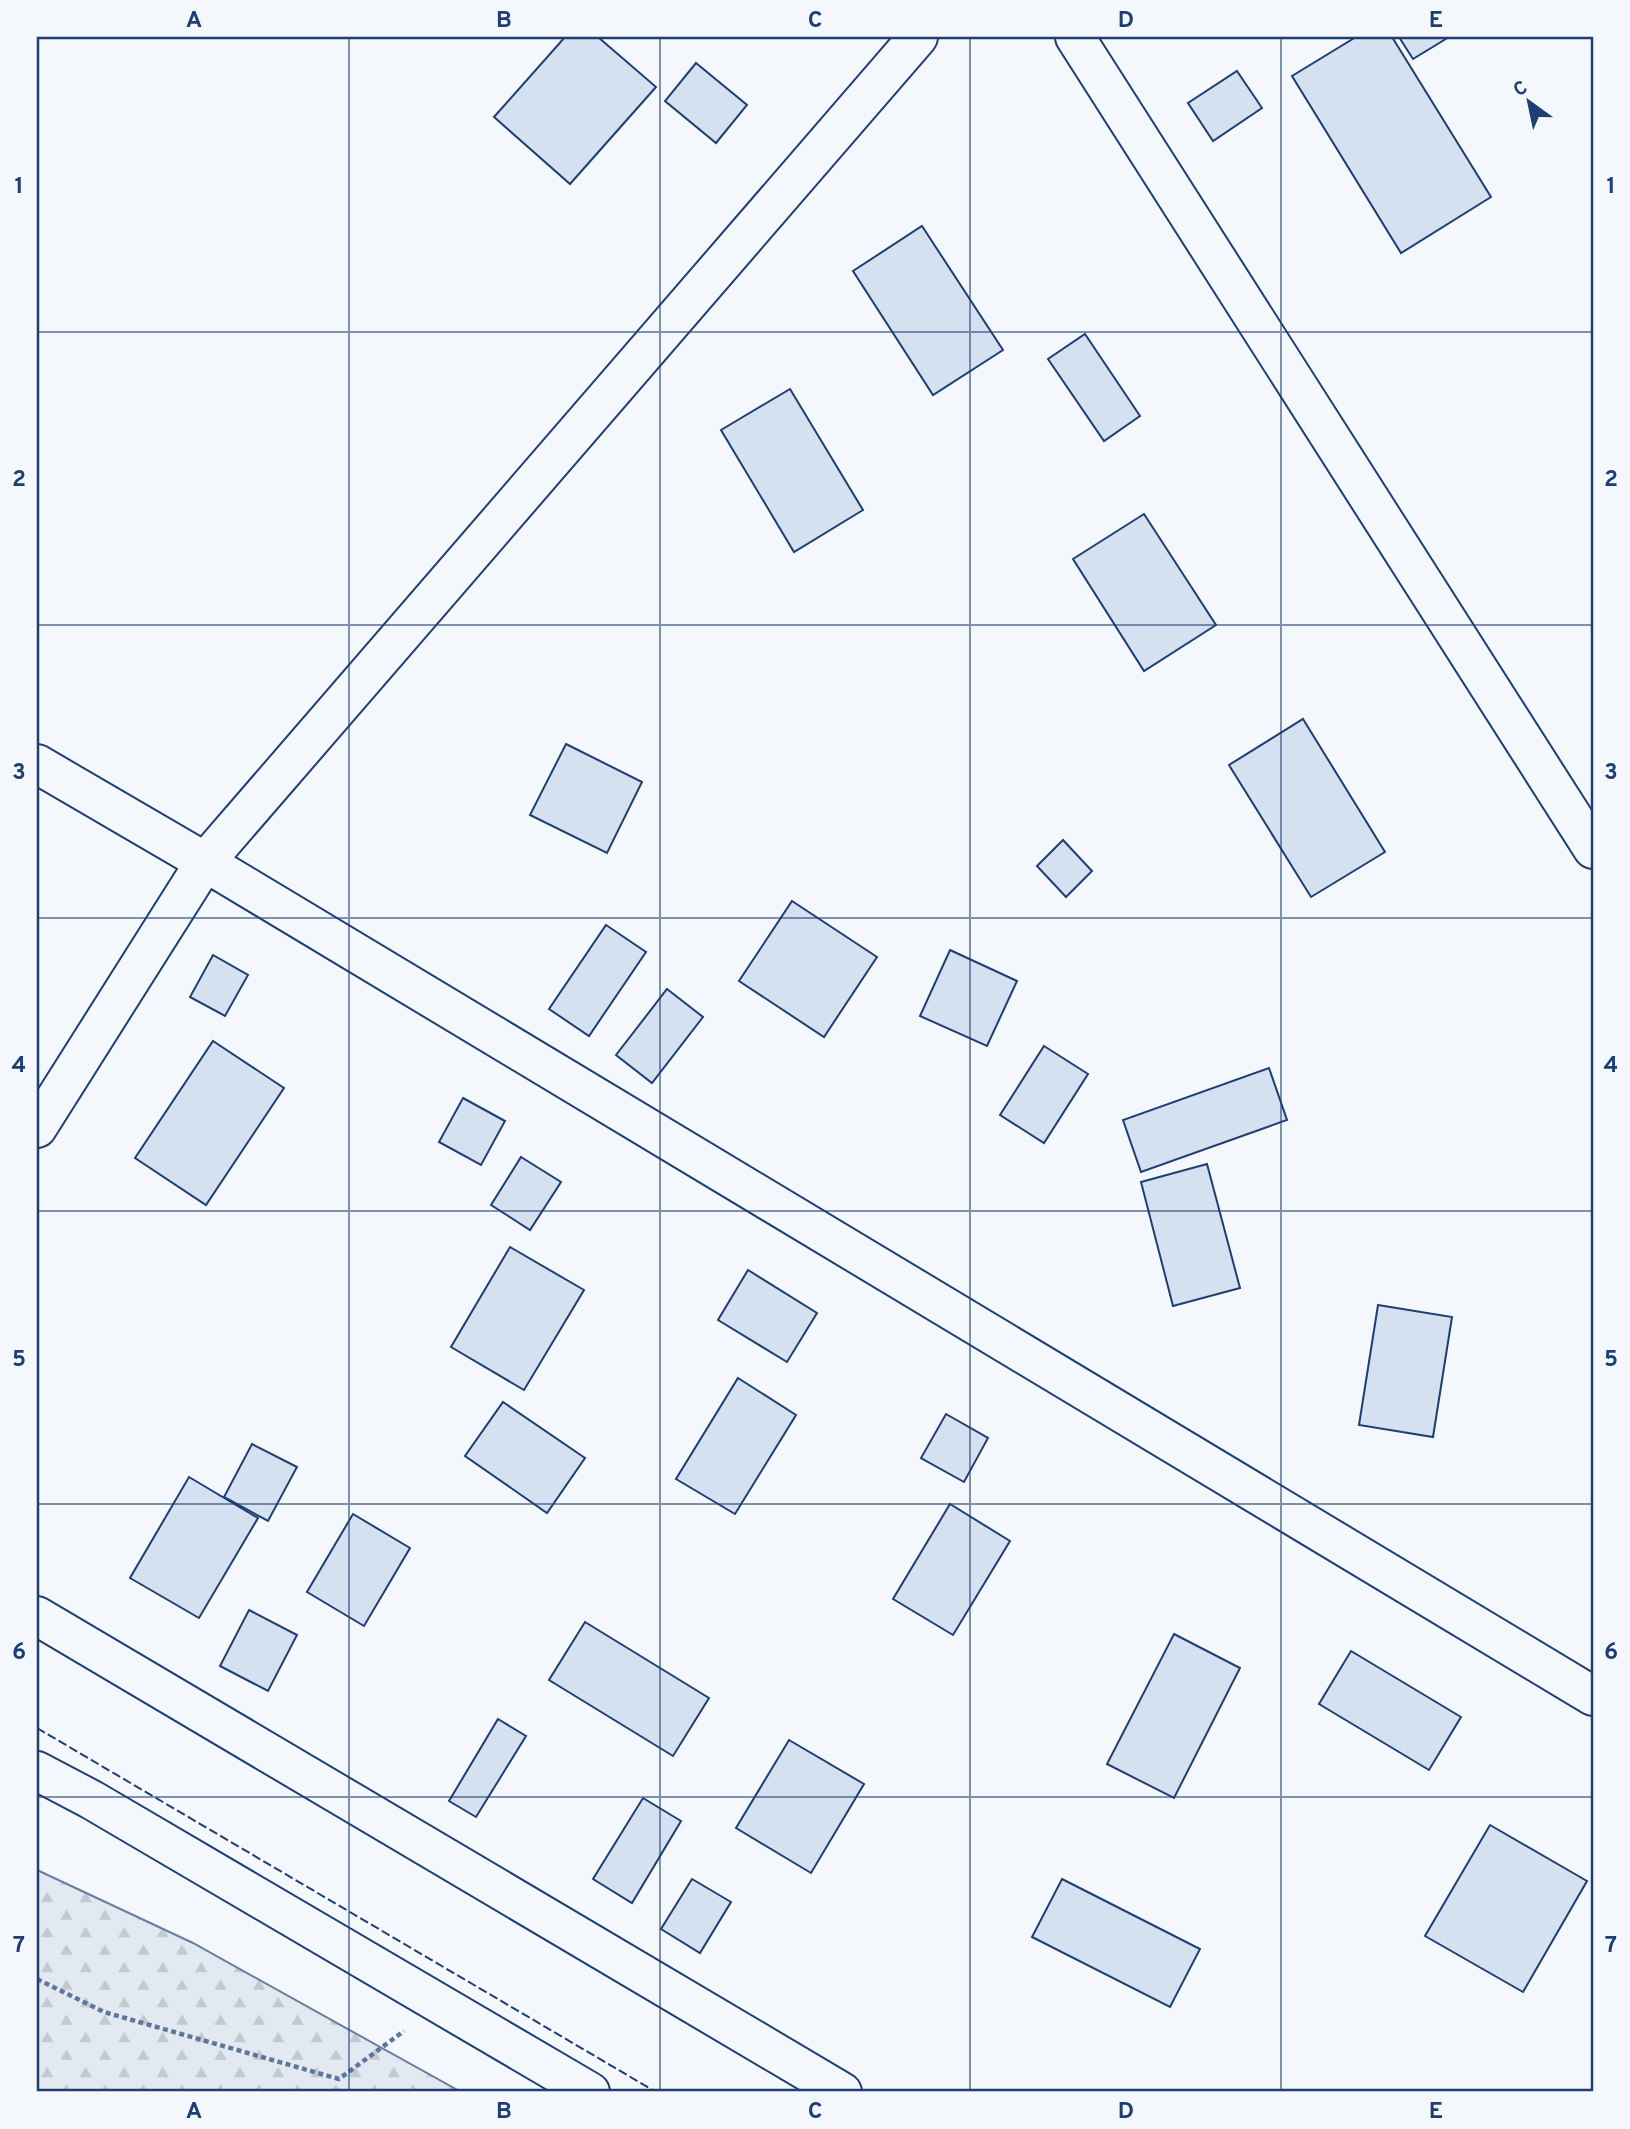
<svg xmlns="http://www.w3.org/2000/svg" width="1630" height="2129" viewBox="0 0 1630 2129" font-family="Overpass,sans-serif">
<defs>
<pattern id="forest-firs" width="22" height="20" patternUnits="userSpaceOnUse" patternTransform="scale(1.75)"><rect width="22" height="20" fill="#e3e9f0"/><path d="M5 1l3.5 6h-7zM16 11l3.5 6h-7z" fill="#c2c9d1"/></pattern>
</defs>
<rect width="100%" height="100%" fill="#f4f7fb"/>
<!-- forest -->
<path fill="url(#forest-firs)" stroke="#687fa3" stroke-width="2" d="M 37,1870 L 193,1943 L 461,2092 L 37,2092 Z"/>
<!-- building -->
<g fill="#d5e0f0" stroke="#1d3f73" stroke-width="2">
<path d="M 565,37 L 598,37 L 656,87 L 570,184 L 494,117 Z"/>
<path d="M 1356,37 L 1392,37 L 1491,197 L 1401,253 L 1292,76 Z"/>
<path d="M 1399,37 L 1449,37 L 1413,59 Z"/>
<path d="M 696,63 L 747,105 L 716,143 L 665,101 Z"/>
<path d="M 1237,71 L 1262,108 L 1213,141 L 1188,103 Z"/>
<path d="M 922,226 L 1003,350 L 933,395 L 853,271 Z"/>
<path d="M 1085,334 L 1140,416 L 1104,441 L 1048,359 Z"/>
<path d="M 790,389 L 863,510 L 794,552 L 721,430 Z"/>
<path d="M 1144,514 L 1216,625 L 1144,671 L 1073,559 Z"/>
<path d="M 1303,719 L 1385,852 L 1311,897 L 1229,765 Z"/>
<path d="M 566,744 L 642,782 L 607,853 L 530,815 Z"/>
<path d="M 1063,840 L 1092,871 L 1066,897 L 1037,866 Z"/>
<path d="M 792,901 L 877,957 L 824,1037 L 739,981 Z"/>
<path d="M 606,925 L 646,952 L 589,1036 L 549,1009 Z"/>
<path d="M 950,950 L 1017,981 L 987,1046 L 920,1016 Z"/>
<path d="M 213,955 L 248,975 L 225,1016 L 190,997 Z"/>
<path d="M 667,989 L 703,1017 L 652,1083 L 616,1055 Z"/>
<path d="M 213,1041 L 284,1088 L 206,1205 L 135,1158 Z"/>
<path d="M 1044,1046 L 1088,1074 L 1044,1143 L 1000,1115 Z"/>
<path d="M 1269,1068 L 1287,1120 L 1141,1172 L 1123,1120 Z"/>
<path d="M 463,1098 L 505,1121 L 481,1165 L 439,1142 Z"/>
<path d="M 521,1157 L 561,1182 L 530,1230 L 491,1205 Z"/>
<path d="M 1207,1164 L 1240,1288 L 1173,1306 L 1141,1182 Z"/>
<path d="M 510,1247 L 584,1290 L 524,1390 L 451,1347 Z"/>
<path d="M 748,1270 L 817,1313 L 787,1362 L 718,1320 Z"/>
<path d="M 1378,1305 L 1452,1317 L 1433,1437 L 1359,1425 Z"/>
<path d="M 738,1378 L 796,1415 L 735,1514 L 676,1479 Z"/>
<path d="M 503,1402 L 585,1458 L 547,1513 L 465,1456 Z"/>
<path d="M 946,1414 L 988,1438 L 964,1482 L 921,1458 Z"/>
<path d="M 252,1444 L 297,1467 L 268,1521 L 224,1497 Z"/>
<path d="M 189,1477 L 258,1518 L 199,1618 L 130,1578 Z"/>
<path d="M 950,1504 L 1010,1541 L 953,1635 L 893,1599 Z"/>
<path d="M 353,1514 L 410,1548 L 364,1626 L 307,1592 Z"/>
<path d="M 249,1610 L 297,1635 L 268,1691 L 220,1666 Z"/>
<path d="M 585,1622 L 709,1698 L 673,1756 L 549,1680 Z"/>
<path d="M 1174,1634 L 1240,1668 L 1174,1798 L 1107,1764 Z"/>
<path d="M 1351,1651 L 1461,1717 L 1429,1770 L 1319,1704 Z"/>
<path d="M 498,1719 L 526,1736 L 476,1817 L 449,1801 Z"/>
<path d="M 789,1740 L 864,1784 L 811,1873 L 736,1828 Z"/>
<path d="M 643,1798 L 681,1821 L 632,1903 L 593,1879 Z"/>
<path d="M 1490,1825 L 1587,1881 L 1523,1992 L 1425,1936 Z"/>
<path d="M 692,1879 L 731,1902 L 700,1953 L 661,1929 Z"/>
<path d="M 1062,1879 L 1200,1949 L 1170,2007 L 1032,1937 Z"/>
</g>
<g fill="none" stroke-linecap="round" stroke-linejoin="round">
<!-- minor casing -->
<g stroke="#1d3f73" stroke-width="42">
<g id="minor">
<path d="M 918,37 L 205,862 L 1593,1696"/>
<path d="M 1075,37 L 1593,849"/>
<path d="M 37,764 L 205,862 L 37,1128"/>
<path d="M 37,1616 L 842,2092"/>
<path d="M 37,1771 L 92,1800 L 590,2092"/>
</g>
</g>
<!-- path -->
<path stroke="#5e769c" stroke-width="4.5" stroke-dasharray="5 3.5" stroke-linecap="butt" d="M 37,1979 L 104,2012 L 339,2079 L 404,2031"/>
<!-- minor -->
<use href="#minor" stroke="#f4f7fb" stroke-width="38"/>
<!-- fence -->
<path stroke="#1d3f73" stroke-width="2" stroke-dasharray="9 3.5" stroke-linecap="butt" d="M 37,1728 L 656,2092"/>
</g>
<!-- grid -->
<path fill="none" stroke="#1d3f73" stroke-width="2" stroke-opacity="0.55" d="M 349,37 L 349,2092M 660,37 L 660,2092M 970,37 L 970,2092M 1281,37 L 1281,2092M 37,332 L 1593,332M 37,625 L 1593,625M 37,918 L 1593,918M 37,1211 L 1593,1211M 37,1504 L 1593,1504M 37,1797 L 1593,1797"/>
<!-- border -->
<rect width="1630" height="2129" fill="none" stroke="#f4f7fb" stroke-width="77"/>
<!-- north arrow -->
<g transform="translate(1529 102) rotate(327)" stroke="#f4f7fb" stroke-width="5" paint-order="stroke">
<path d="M0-5L12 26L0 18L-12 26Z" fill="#1d3f73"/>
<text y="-10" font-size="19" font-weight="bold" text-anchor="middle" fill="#1d3f73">С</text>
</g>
<rect x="38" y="38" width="1554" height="2052" fill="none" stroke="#1d3f73" stroke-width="2.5"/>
<g font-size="23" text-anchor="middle" font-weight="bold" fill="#1d3f73">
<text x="194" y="27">A</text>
<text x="504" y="27">B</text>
<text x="815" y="27">C</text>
<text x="1126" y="27">D</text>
<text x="1436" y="27">E</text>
<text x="19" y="193">1</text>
<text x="1611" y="193">1</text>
<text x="19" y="486">2</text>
<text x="1611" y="486">2</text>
<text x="19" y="779">3</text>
<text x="1611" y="779">3</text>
<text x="19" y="1072">4</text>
<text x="1611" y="1072">4</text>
<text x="19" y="1366">5</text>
<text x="1611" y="1366">5</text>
<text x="19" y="1659">6</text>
<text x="1611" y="1659">6</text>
<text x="19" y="1952">7</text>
<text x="1611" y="1952">7</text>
<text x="194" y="2118">A</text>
<text x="504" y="2118">B</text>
<text x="815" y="2118">C</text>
<text x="1126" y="2118">D</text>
<text x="1436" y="2118">E</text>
</g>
</svg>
